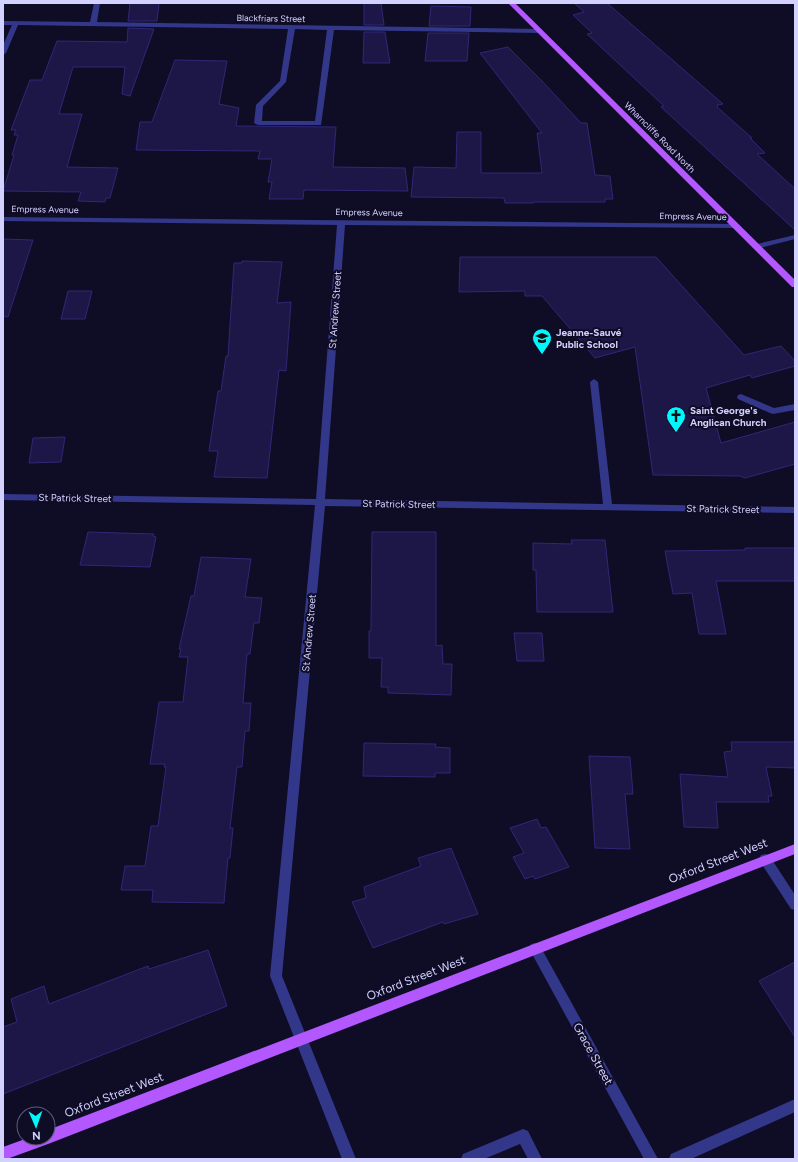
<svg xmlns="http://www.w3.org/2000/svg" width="798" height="1162" viewBox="0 0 798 1162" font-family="Figtree,sans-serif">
<rect width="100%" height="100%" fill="#0f0c26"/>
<!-- building -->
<g fill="#1d1748" stroke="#302776">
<path d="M 130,3 L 159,3 L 157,21 L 128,21 Z"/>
<path d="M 364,3 L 381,3 L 384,25 L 364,25 Z"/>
<path d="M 574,3 L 607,3 L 723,104 L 717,105 L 718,106 L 717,107 L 752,138 L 750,138 L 765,153 L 757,154 L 795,189 L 795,230 L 661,107 L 664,106 L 587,34 L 592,33 L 573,15 L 584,12 Z"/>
<path d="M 431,6 L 471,7 L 470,26 L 429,26 Z"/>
<path d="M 128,28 L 154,29 L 130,96 L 122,94 L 125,67 L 73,67 L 59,114 L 82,114 L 67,167 L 118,168 L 110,198 L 106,198 L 105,202 L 78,201 L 81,192 L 3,191 L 14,155 L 12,155 L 18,135 L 14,135 L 16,130 L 11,130 L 30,80 L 42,80 L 57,41 L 127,42 Z"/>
<path d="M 364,32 L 385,32 L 390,63 L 363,63 Z"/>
<path d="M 428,33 L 469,33 L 467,61 L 425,61 Z"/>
<path d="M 508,47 L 542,81 L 581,123 L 587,123 L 595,175 L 610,176 L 613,199 L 605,199 L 605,202 L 534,202 L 534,203 L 505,203 L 504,198 L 411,197 L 414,167 L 456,168 L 457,132 L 481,132 L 481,173 L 542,173 L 537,133 L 542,133 L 480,53 Z"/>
<path d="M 175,60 L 227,61 L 219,104 L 239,108 L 236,126 L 336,127 L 333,167 L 405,168 L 408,191 L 304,190 L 303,199 L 269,199 L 272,182 L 268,182 L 272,159 L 258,159 L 260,151 L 136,150 L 140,122 L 152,122 Z"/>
<path d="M 3,239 L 33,240 L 8,317 L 3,316 Z"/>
<path d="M 460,257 L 656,257 L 744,355 L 781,346 L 795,361 L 795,366 L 752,378 L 750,375 L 706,388 L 721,443 L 795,422 L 795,464 L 745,478 L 740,476 L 653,475 L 635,347 L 595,358 L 542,296 L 525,296 L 525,291 L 459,292 Z"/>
<path d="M 242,261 L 282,262 L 277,303 L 291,302 L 286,371 L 279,370 L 267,478 L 214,477 L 218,451 L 209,451 L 218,391 L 221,391 L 226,356 L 228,356 L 234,263 L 242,263 Z"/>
<path d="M 68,291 L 92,291 L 85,319 L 61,319 Z"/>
<path d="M 65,437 L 61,462 L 29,463 L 33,438 Z"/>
<path d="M 88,532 L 154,534 L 153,536 L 156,537 L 150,567 L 80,565 Z"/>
<path d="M 372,532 L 436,532 L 436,646 L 442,645 L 443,664 L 452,664 L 451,695 L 388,693 L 388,687 L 381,687 L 382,658 L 369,658 L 369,631 L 371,631 Z"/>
<path d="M 571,540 L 605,540 L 613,612 L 537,612 L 536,570 L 533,570 L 533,543 L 572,544 Z"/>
<path d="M 745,548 L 795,548 L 795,581 L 716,581 L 726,634 L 699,634 L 692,593 L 673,594 L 665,551 L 745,550 Z"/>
<path d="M 201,557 L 251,559 L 245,597 L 262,598 L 259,623 L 254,623 L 250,654 L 247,654 L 243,703 L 251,703 L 249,731 L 245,731 L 242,767 L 237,767 L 230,828 L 233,828 L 230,858 L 228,858 L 224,903 L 152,902 L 153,890 L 121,890 L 125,866 L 145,866 L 151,826 L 158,826 L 166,767 L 164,767 L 165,764 L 150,764 L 159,702 L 183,702 L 188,657 L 179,657 L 181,649 L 179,649 L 191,596 L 194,596 Z"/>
<path d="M 514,633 L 542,633 L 544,661 L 517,661 Z"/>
<path d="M 731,742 L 795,742 L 795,768 L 766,767 L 772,796 L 768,796 L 769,802 L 716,802 L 718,828 L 684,827 L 680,774 L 728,777 L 724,752 L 732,751 Z"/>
<path d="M 364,743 L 436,744 L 435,747 L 450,748 L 450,773 L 435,773 L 435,777 L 363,776 Z"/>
<path d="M 589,756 L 630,757 L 633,794 L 625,794 L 630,849 L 595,848 Z"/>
<path d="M 537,819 L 541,828 L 546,827 L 569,867 L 535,879 L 533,876 L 525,879 L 513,857 L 524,853 L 510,828 Z"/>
<path d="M 451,848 L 478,914 L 444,924 L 443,922 L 373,948 L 352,902 L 366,898 L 364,887 L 421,866 L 418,858 Z"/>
<path d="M 208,950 L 227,1006 L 3,1094 L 3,1027 L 17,1022 L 11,999 L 44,986 L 49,1004 L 148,966 L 149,969 Z"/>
<path d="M 795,962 L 795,1037 L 759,981 Z"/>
</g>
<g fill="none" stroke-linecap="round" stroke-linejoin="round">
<!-- minor -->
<g fill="#333789" fill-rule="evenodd">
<path d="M 94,3 L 100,3 L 97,22 L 539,29 L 542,31 L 539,33 L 334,30 L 321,125 L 258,125 L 254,123 L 256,105 L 280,81 L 288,29 L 18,25 L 6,53 L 3,55 L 3,45 L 12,25 L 3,25 L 3,21 L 90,22 ZM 295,29 L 327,30 L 315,121 L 262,121 L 263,106 L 286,82 Z"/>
<path d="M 3,217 L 735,224 L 739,226 L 735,228 L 345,225 L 325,499 L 603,504 L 590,382 L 594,379 L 598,382 L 612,504 L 795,507 L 795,513 L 325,506 L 282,976 L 356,1159 L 342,1159 L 270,976 L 315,505 L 3,500 L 3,494 L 316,499 L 337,225 L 3,221 Z"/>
<path d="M 795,235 L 795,239 L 756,249 L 752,247 L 753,245 Z"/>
<path d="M 741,394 L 774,408 L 795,404 L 795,410 L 773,414 L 770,413 L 738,399 L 737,397 L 738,395 Z"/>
<path d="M 765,854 L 769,855 L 795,895 L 795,910 L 791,909 L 761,863 L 759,859 L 761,855 Z"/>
<path d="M 535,943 L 539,944 L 658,1159 L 644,1159 L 531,952 L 529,948 L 531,944 Z"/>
<path d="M 795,1099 L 795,1112 L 691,1159 L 669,1159 L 671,1154 Z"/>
<path d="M 523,1129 L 528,1131 L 542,1159 L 528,1159 L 520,1144 L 484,1159 L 461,1159 L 463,1154 Z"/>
</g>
<!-- major -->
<g fill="#b358ff" fill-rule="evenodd">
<path d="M 508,3 L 515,3 L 795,280 L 795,287 L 792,287 Z"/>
<path d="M 795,844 L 795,854 L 48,1144 L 7,1159 L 3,1159 L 3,1147 L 28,1138 L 48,1138 L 48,1130 Z"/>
</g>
</g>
<!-- icons -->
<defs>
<g id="school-pin" transform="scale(1)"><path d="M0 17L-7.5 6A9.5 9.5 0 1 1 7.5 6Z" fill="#00f8fc" stroke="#0f0c26"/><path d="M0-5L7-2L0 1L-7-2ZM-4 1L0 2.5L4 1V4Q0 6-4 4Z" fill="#111"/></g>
<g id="church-pin" transform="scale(1)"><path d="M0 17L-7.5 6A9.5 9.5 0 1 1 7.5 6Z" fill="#00f8fc" stroke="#0f0c26"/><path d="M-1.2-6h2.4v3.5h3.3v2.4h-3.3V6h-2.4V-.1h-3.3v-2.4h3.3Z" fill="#111"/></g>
</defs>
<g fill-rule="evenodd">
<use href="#school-pin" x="542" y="338"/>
<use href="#church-pin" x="676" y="416"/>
</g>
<g text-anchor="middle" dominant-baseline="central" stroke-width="4" stroke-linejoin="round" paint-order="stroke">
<!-- far-street labels -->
<g font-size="9" fill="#d3d1ff" stroke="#0f0c26">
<text transform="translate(271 18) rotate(1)">Blackfriars Street</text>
<text transform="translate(660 137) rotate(45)">Wharncliffe Road North</text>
<text transform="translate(45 209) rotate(1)">Empress Avenue</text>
<text transform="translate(369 212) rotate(1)">Empress Avenue</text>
<text transform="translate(693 216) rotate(1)">Empress Avenue</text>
</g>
<!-- street labels -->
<g font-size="10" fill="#d3d1ff" stroke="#0f0c26">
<text transform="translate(335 310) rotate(-86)">St Andrew Street</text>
<text transform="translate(75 498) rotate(1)">St Patrick Street</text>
<text transform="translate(399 504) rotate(1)">St Patrick Street</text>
<text transform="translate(723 509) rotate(1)">St Patrick Street</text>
<text transform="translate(309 633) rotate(-85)">St Andrew Street</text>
</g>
<!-- poi labels -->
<g font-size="10" font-weight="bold" fill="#d3d1ff" stroke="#0f0c26" text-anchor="start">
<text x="556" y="332">Jeanne-Sauvé<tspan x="556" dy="12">Public School</tspan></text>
<text x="690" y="410">Saint George's<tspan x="690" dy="12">Anglican Church</tspan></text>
</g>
<!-- near-street labels -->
<g font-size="12" fill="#d3d1ff" stroke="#0f0c26">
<text transform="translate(718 861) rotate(-21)">Oxford Street West</text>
<text transform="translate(416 978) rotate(-21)">Oxford Street West</text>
<text transform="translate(593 1054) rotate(61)">Grace Street</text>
<text transform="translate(114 1095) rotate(-21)">Oxford Street West</text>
</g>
</g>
<!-- border -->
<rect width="798" height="1162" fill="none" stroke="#d3d1ff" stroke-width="8"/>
<!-- north arrow -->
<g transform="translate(36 1126) rotate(178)"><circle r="19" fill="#0f0c26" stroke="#5d5b7d"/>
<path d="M0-3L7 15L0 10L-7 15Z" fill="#00f8fc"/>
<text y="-6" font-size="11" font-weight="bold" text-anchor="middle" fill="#d3d1ff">N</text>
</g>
</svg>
